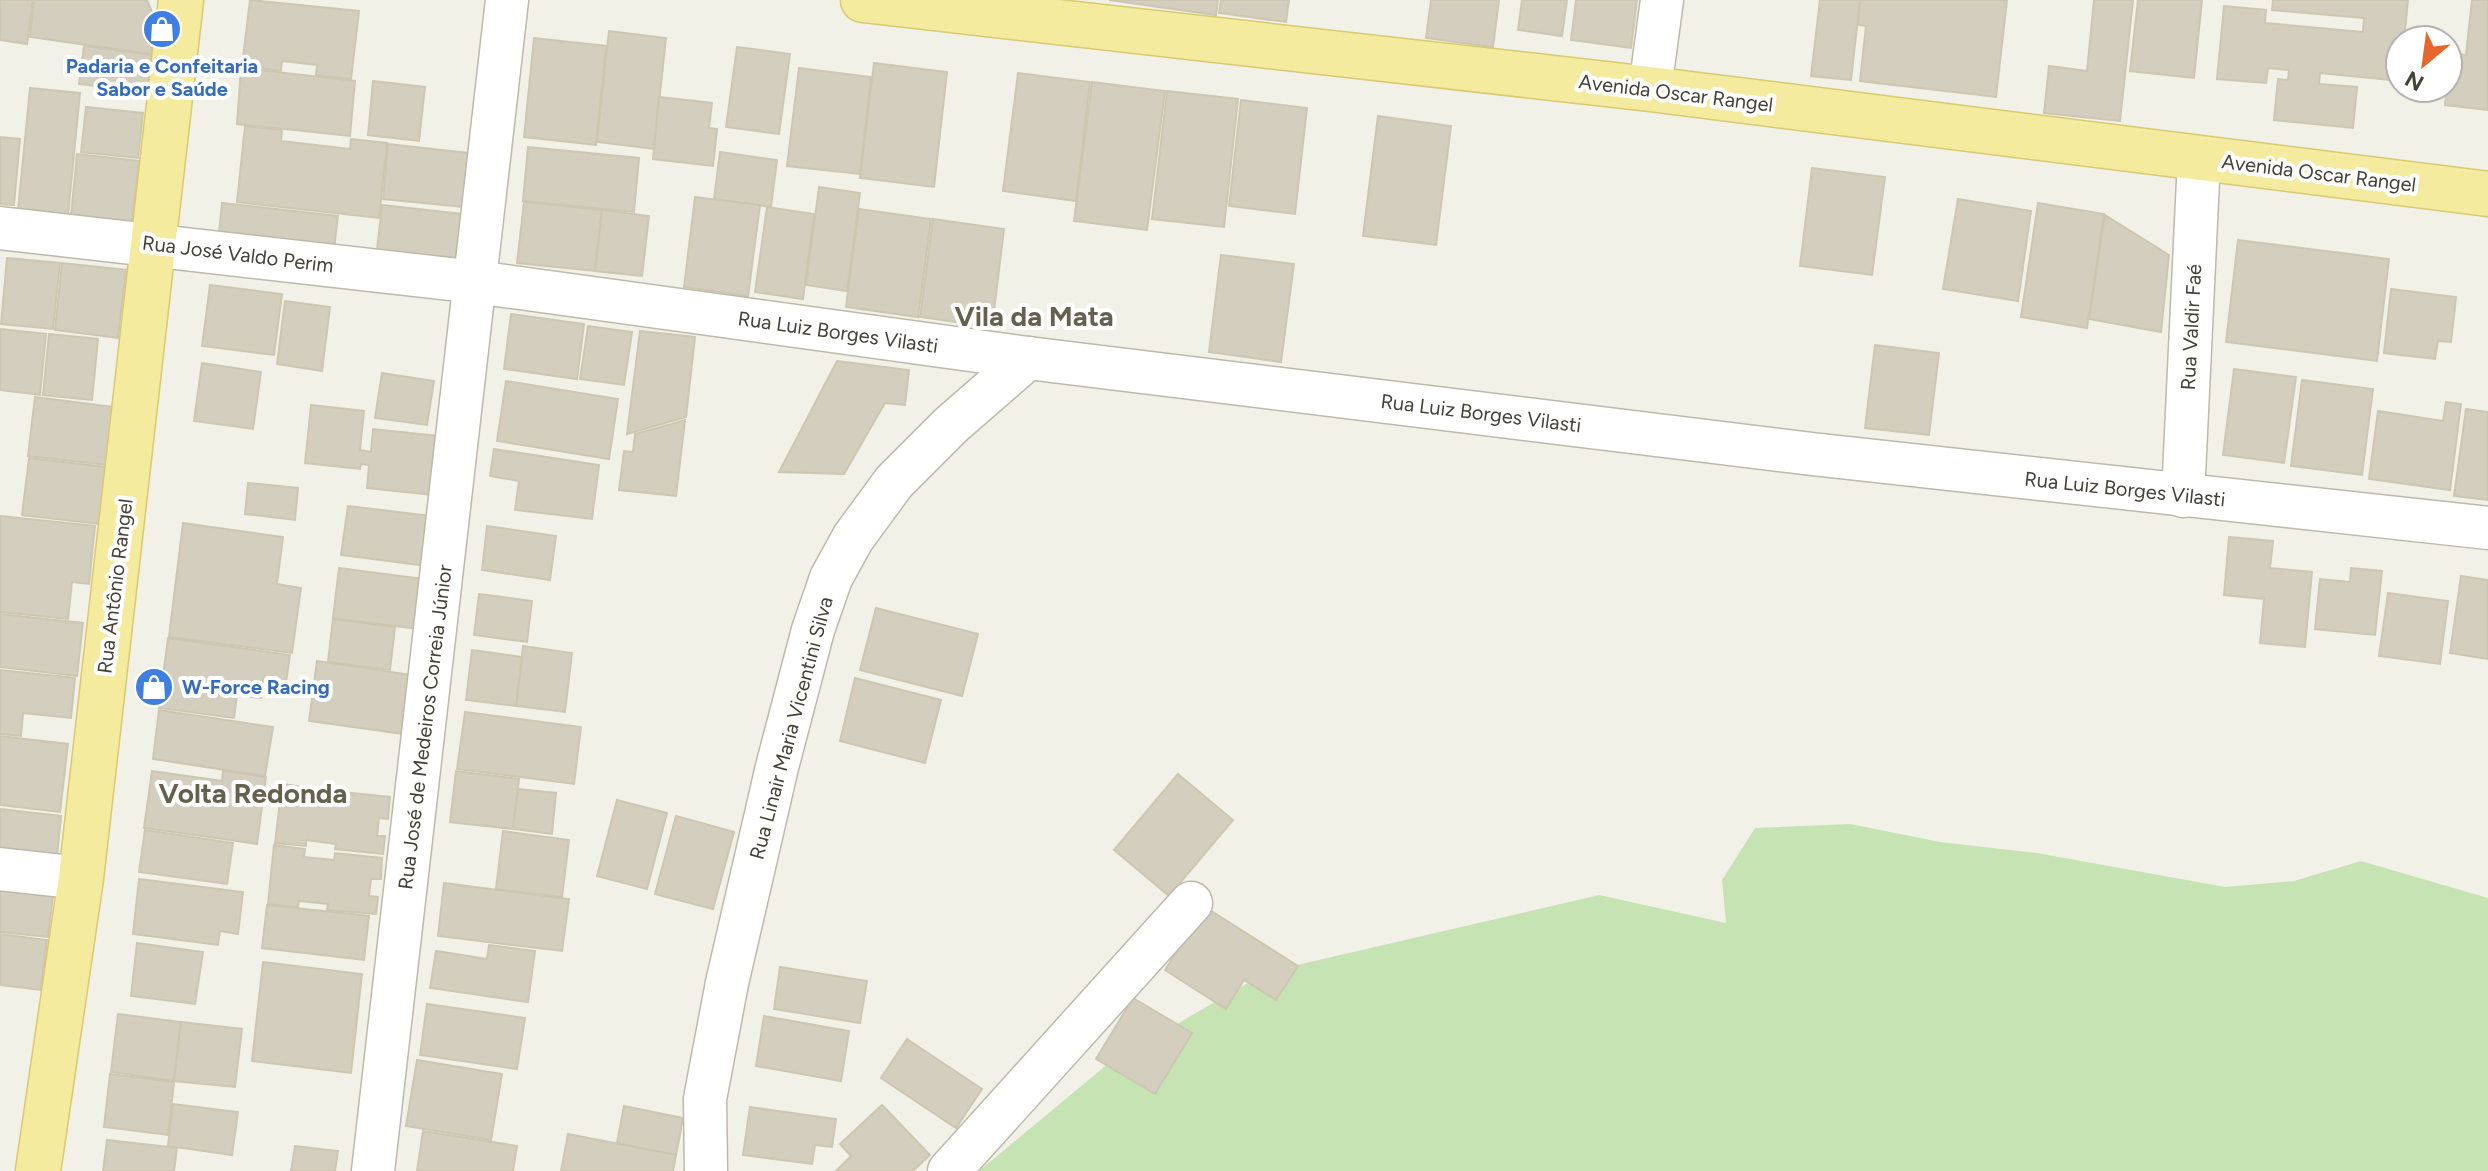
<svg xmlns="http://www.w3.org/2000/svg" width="2488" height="1171" viewBox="0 0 2488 1171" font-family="Figtree,sans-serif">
<rect width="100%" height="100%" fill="#f2f1e7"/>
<!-- green -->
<path fill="#c6e3b4" d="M 1850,824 L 1940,842 L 2037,853 L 2225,887 L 2294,881 L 2361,861 L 2488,898 L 2488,1171 L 979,1171 L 1109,1063 L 1267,972 L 1599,895 L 1726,923 L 1722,880 L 1755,828 Z"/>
<!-- building -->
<g fill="#d3cebe" stroke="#cdc7b2" stroke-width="2">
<path d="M 0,0 L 33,0 L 27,44 L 0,40 Z"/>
<path d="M 34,0 L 147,0 L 156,22 L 151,54 L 30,37 Z"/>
<path d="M 250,0 L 359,11 L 351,79 L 316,75 L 317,65 L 282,61 L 281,71 L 242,66 Z"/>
<path d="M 1109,0 L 1218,0 L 1216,15 Z"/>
<path d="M 1221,0 L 1289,0 L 1286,22 L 1219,13 Z"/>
<path d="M 1431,0 L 1499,0 L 1493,47 L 1426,38 Z"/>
<path d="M 1522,0 L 1567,0 L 1562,36 L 1518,30 Z"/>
<path d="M 1576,0 L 1637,0 L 1631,48 L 1571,40 Z"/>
<path d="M 1820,0 L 1860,0 L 1851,80 L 1811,76 Z"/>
<path d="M 1860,0 L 2007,0 L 1996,97 L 1860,81 L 1866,26 L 1858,25 Z"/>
<path d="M 2094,0 L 2133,0 L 2120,121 L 2044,113 L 2049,66 L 2087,71 Z"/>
<path d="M 2138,0 L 2202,0 L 2194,78 L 2130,71 Z"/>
<path d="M 2273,0 L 2408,0 L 2404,40 L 2400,40 L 2400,81 L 2320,73 L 2319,84 L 2357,87 L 2353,128 L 2274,120 L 2278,79 L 2288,80 L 2289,70 L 2268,68 L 2266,83 L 2217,79 L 2224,6 L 2266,10 L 2265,23 L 2363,32 L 2364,18 L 2272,10 Z"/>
<path d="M 2472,0 L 2488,0 L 2488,110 L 2445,105 L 2450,53 L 2466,55 Z"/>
<path d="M 609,31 L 666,38 L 654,149 L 597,142 Z"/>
<path d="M 534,38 L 606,46 L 596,145 L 524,137 Z"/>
<path d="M 84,46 L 152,55 L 147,93 L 79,84 Z"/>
<path d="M 737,47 L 790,54 L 779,134 L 726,127 Z"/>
<path d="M 874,63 L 947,72 L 934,187 L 860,178 Z"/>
<path d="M 241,68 L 355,81 L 350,136 L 237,124 Z"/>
<path d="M 799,68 L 871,77 L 860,174 L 787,166 Z"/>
<path d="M 1018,73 L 1090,82 L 1076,201 L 1003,191 Z"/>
<path d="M 373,81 L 425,87 L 419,141 L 368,135 Z"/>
<path d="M 1092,82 L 1165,91 L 1147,230 L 1074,221 Z"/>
<path d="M 30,88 L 80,93 L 68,215 L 18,210 Z"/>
<path d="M 1167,91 L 1238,99 L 1224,227 L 1152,219 Z"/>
<path d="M 659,97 L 712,103 L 709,128 L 717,129 L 713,166 L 653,159 Z"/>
<path d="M 1241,100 L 1307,108 L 1295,214 L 1229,206 Z"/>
<path d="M 86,107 L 143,113 L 138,158 L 81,152 Z"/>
<path d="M 1378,116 L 1451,126 L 1436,245 L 1363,236 Z"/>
<path d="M 245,126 L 282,130 L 281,141 L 350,149 L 351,139 L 387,143 L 379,218 L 237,202 Z"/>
<path d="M 0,137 L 20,139 L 14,205 L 0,204 Z"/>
<path d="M 388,144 L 468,153 L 463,207 L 383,199 Z"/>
<path d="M 528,147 L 639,158 L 634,212 L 523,201 Z"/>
<path d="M 720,152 L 777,160 L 771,207 L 714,199 Z"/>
<path d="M 77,154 L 139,161 L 132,222 L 71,215 Z"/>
<path d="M 1812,168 L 1885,177 L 1872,275 L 1800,266 Z"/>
<path d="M 819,187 L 860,193 L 847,291 L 806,285 Z"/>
<path d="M 695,197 L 760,205 L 748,296 L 684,287 Z"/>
<path d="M 1958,199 L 2031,211 L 2018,301 L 1943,289 Z"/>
<path d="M 524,202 L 602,210 L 595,271 L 517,263 Z"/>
<path d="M 222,203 L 338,216 L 333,257 L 218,244 Z"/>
<path d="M 2038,203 L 2104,214 L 2087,328 L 2021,317 Z"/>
<path d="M 382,205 L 462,214 L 456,268 L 376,259 Z"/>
<path d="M 767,207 L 814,214 L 803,299 L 755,292 Z"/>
<path d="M 859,209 L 931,219 L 918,317 L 846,307 Z"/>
<path d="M 602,210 L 649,216 L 642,276 L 595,271 Z"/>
<path d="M 2105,215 L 2169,255 L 2161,332 L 2089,319 Z"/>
<path d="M 933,219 L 1004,229 L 992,327 L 920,317 Z"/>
<path d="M 2238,240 L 2389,259 L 2377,361 L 2226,342 Z"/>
<path d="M 1221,255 L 1294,264 L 1281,362 L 1209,352 Z"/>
<path d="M 7,258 L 60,263 L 53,329 L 1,324 Z"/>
<path d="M 62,263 L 126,270 L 118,338 L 55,330 Z"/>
<path d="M 210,285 L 282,294 L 274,355 L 202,346 Z"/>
<path d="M 2391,289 L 2456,297 L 2451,342 L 2438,341 L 2435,359 L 2384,353 Z"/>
<path d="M 285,301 L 330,307 L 322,371 L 277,364 Z"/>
<path d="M 511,314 L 584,324 L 577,379 L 504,369 Z"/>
<path d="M 588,326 L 632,332 L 624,385 L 580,379 Z"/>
<path d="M 0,329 L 46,334 L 40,395 L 0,390 Z"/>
<path d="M 640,331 L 695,337 L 686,417 L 627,434 Z"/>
<path d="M 49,334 L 98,339 L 92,400 L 43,395 Z"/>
<path d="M 1875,345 L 1939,353 L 1929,435 L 1865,428 Z"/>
<path d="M 837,361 L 909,370 L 905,405 L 885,403 L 844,474 L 779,472 Z"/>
<path d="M 202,363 L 261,372 L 253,429 L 194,421 Z"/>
<path d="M 2234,369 L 2296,377 L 2284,463 L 2223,455 Z"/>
<path d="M 382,373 L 434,381 L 427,425 L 375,418 Z"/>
<path d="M 2302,380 L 2373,389 L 2362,475 L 2291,466 Z"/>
<path d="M 506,381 L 618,399 L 609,459 L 497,441 Z"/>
<path d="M 35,397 L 114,407 L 107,465 L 28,456 Z"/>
<path d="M 2446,402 L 2461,404 L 2450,490 L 2369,479 L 2378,411 L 2443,421 Z"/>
<path d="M 311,405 L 364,411 L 360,450 L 371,452 L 373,429 L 438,436 L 433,495 L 367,488 L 369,465 L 361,464 L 360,469 L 305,463 Z"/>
<path d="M 2466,409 L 2488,412 L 2488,500 L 2454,496 Z"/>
<path d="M 685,420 L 676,496 L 619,490 L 624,451 L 633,452 L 635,434 Z"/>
<path d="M 494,449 L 599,465 L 592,519 L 515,510 L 519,481 L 490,476 Z"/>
<path d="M 29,458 L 106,467 L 99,524 L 22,515 Z"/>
<path d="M 248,483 L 298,488 L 295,520 L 245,514 Z"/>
<path d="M 348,506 L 432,516 L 426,566 L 341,555 Z"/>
<path d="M 0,516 L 95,526 L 89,584 L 72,582 L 68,619 L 0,612 Z"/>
<path d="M 183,523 L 283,537 L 277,584 L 301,588 L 292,653 L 169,637 Z"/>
<path d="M 487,526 L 556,536 L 550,580 L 482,570 Z"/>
<path d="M 2229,537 L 2273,541 L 2270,568 L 2312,572 L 2305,647 L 2260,643 L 2264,599 L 2224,595 Z"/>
<path d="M 339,568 L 424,579 L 417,629 L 333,618 Z"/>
<path d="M 2351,568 L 2382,571 L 2375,635 L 2315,629 L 2320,579 L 2350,582 Z"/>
<path d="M 2461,576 L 2488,580 L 2488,659 L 2450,653 Z"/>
<path d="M 2388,593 L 2448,601 L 2440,664 L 2379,656 Z"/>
<path d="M 479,594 L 532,601 L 527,642 L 474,635 Z"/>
<path d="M 876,608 L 978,634 L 962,696 L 860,670 Z"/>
<path d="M 0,614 L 83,623 L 77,676 L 0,667 Z"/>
<path d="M 333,619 L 395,627 L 390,670 L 328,662 Z"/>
<path d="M 168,638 L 290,655 L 286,682 L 263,678 L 261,698 L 237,695 L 234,718 L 159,708 Z"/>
<path d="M 523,646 L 572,653 L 565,712 L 516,706 Z"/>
<path d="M 472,650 L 522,657 L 516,706 L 466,700 Z"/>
<path d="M 317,661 L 412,675 L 404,734 L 309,721 Z"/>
<path d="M 0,670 L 75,678 L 71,718 L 23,713 L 21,736 L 0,734 Z"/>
<path d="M 855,678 L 941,700 L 925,763 L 840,741 Z"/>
<path d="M 159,710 L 273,727 L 265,776 L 153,759 Z"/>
<path d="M 465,712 L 581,727 L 574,784 L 457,769 Z"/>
<path d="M 0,736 L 68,744 L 60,812 L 0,805 Z"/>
<path d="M 152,771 L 222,781 L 223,771 L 266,777 L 257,844 L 144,828 Z"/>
<path d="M 456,771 L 519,779 L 513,829 L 450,822 Z"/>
<path d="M 1178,774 L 1233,820 L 1169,896 L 1114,850 Z"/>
<path d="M 282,784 L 313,788 L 312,796 L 341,799 L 342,792 L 390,797 L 388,819 L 379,818 L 377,836 L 385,836 L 383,854 L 335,849 L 336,844 L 306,840 L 306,846 L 275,843 Z"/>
<path d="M 518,789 L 556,793 L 552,834 L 513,829 Z"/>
<path d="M 617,800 L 667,813 L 647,889 L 597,876 Z"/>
<path d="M 0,809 L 61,816 L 56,866 L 0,859 Z"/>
<path d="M 676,816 L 734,832 L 713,909 L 655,894 Z"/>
<path d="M 145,830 L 233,843 L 227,884 L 139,872 Z"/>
<path d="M 503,831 L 569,840 L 562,897 L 496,889 Z"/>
<path d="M 274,845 L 305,849 L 304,857 L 334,860 L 335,853 L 382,858 L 381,879 L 371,879 L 369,896 L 378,897 L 376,914 L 327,910 L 328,904 L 299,901 L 298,907 L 268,904 Z"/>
<path d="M 139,879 L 243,892 L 238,934 L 220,931 L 218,945 L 133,934 Z"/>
<path d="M 0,880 L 54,887 L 48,937 L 0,932 Z"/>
<path d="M 444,883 L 569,899 L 562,951 L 438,936 Z"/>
<path d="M 267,905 L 369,916 L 364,960 L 262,948 Z"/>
<path d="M 1205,907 L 1298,966 L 1276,1000 L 1244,980 L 1226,1009 L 1165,970 Z"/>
<path d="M 0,934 L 47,940 L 41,990 L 0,985 Z"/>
<path d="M 137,943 L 203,952 L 195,1004 L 131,996 Z"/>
<path d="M 489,945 L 535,951 L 528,1002 L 430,988 L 436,951 L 487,959 Z"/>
<path d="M 263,962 L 362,974 L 351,1073 L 252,1061 Z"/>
<path d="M 780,967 L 867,981 L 860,1023 L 774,1009 Z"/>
<path d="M 1133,998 L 1192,1033 L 1155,1094 L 1096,1059 Z"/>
<path d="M 427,1004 L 525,1018 L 517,1069 L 420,1055 Z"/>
<path d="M 118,1014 L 181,1022 L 174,1081 L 111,1072 Z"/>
<path d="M 764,1016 L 849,1031 L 841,1081 L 756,1066 Z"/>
<path d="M 181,1022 L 242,1029 L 235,1087 L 174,1081 Z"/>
<path d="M 907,1039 L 982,1089 L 956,1128 L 881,1078 Z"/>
<path d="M 417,1060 L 502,1074 L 491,1140 L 406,1126 Z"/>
<path d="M 110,1074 L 174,1082 L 168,1135 L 104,1127 Z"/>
<path d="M 173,1104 L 238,1112 L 232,1155 L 168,1146 Z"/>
<path d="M 882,1105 L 930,1155 L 913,1171 L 836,1171 L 851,1156 L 840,1144 Z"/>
<path d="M 624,1106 L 683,1118 L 676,1155 L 617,1143 Z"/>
<path d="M 750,1107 L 836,1119 L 832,1147 L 815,1145 L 812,1164 L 743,1155 Z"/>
<path d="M 423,1131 L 517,1146 L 513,1171 L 417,1171 Z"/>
<path d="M 568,1134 L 676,1155 L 673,1171 L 561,1171 Z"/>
<path d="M 107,1140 L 177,1148 L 174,1171 L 103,1171 Z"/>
<path d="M 295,1146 L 338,1151 L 335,1171 L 291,1171 Z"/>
</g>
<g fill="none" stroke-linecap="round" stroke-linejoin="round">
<!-- minor casing -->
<g stroke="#bdb9ab" stroke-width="45">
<g id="minor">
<path d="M 1650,89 L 1662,0"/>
<path d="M 0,228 L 476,282 L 1028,358 L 1812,454 L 2488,528"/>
<path d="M 2183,496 L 2199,159"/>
<path d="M 0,869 L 81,878"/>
<path d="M 373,1171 L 507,0"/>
<path d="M 706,1171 L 705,1099 L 727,983 L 777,767 L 813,630 L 831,578 L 853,538 L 894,482 L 951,425 L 1028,358"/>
<path d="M 949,1171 L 1191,903"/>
</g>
</g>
<!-- major casing -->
<g stroke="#d8ca6f" stroke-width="47">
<g id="major">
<path d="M 863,0 L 1650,89 L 2488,194"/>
<path d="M 38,1171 L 81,878 L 181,0"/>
</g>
</g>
<!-- minor -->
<use href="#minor" stroke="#fff" stroke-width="42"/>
<!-- major -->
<use href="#major" stroke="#f5eb9e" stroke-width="44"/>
</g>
<!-- icons -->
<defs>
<g id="shop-disc" transform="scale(2)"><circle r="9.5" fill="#3f7fe0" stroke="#fff"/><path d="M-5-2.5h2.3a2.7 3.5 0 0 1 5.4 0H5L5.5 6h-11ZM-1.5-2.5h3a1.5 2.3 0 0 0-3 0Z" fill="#fff"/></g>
</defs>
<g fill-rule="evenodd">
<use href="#shop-disc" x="162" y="29"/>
<use href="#shop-disc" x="154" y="687"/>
</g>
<g text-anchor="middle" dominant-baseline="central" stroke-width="8" stroke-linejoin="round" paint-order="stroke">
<!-- shop labels -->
<g font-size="20" font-weight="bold" fill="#366cbe" stroke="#fff">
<text x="162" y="66">Padaria e Confeitaria<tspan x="162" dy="23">Sabor e Saúde</tspan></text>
<text x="182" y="687" text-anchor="start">W-Force Racing</text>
</g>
<!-- street labels -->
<g font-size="20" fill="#444137" stroke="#fff">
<text transform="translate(1676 93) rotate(7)">Avenida Oscar Rangel</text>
<text transform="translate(2319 173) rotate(7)">Avenida Oscar Rangel</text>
<text transform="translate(238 254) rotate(7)">Rua José Valdo Perim</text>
<text transform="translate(2191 327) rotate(-87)">Rua Valdir Faé</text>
<text transform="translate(838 332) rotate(8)">Rua Luiz Borges Vilasti</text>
<text transform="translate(1481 413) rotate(7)">Rua Luiz Borges Vilasti</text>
<text transform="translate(2125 489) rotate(6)">Rua Luiz Borges Vilasti</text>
<text transform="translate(115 586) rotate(-83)">Rua Antônio Rangel</text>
<text transform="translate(425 727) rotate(-83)">Rua José de Medeiros Correia Júnior</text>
<text transform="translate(791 728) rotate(-75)">Rua Linair Maria Vicentini Silva</text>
</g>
<!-- district labels -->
<g font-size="28" font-weight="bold" fill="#66614f" stroke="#fff">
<text x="1034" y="316">Vila da Mata</text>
<text x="253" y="793">Volta Redonda</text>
</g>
</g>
<!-- north arrow -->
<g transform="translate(2424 64) rotate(209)"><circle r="38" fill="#ffffff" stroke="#b4b3af" stroke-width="2"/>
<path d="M0-6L14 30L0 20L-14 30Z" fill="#e6662b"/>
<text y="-12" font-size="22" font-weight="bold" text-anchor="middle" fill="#444137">N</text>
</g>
</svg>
